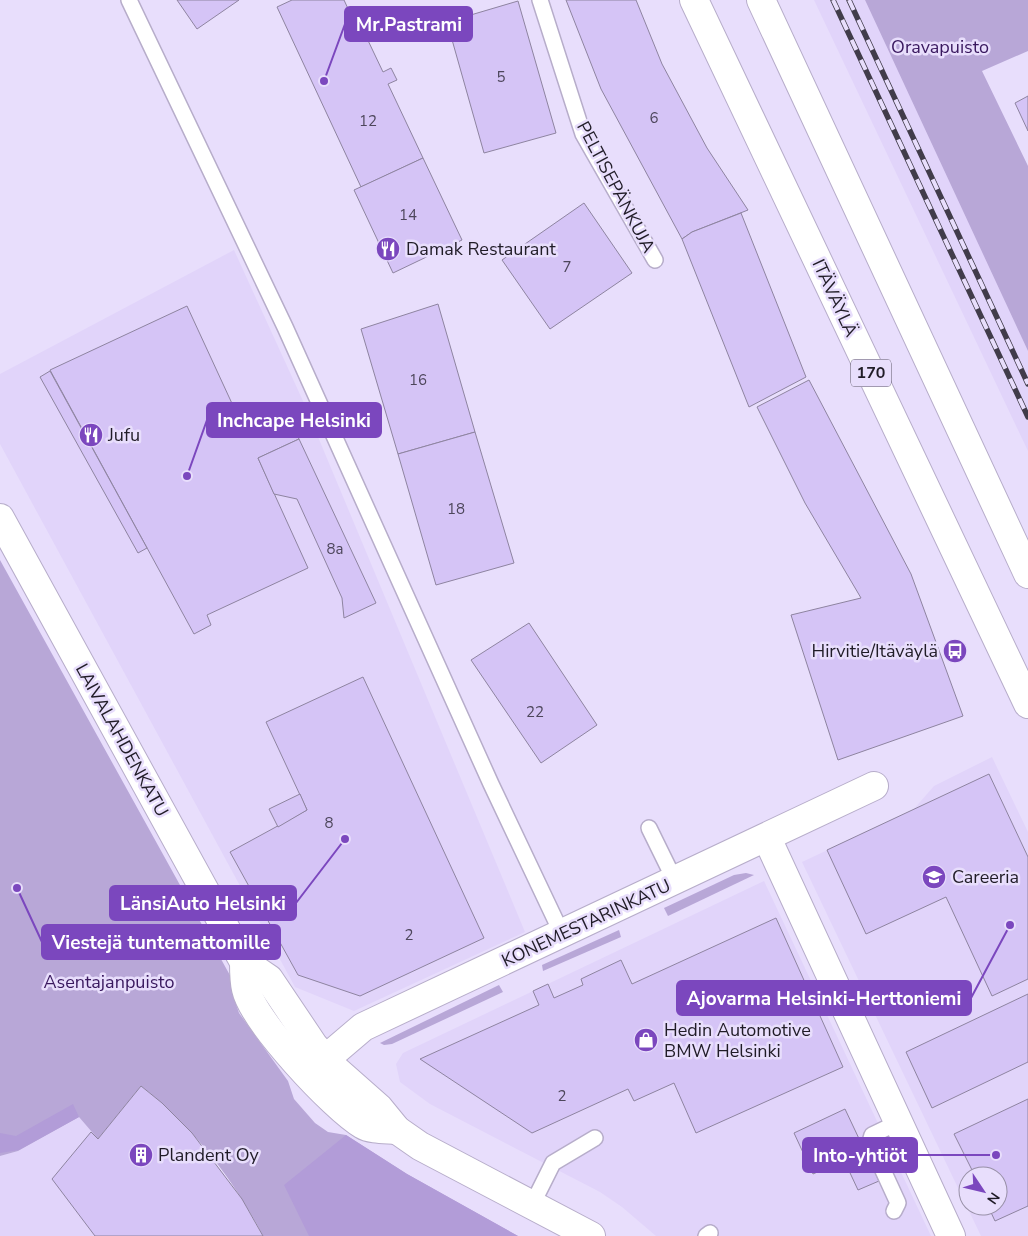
<svg xmlns="http://www.w3.org/2000/svg" width="1028" height="1236" viewBox="0 0 1028 1236" font-family="'Nunito Sans',sans-serif">
<rect width="100%" height="100%" fill="#e8defc"/>
<!-- built -->
<g fill="#e1d4fa" fill-rule="evenodd">
<path d="M 814,0 L 865,0 L 1028,351 L 1028,451 Z"/>
<path d="M 234,250 L 303,401 L 525,932 L 354,1011 L 295,987 L 0,444 L 0,374 Z"/>
<path d="M 992,757 L 1028,832 L 1028,1236 L 981,1236 L 802,862 L 913,810 L 934,786 ZM 968,1176 L 998,1176 L 998,1206 L 968,1206 Z"/>
<path d="M 764,881 L 931,1236 L 656,1236 L 622,1207 L 600,1192 L 430,1104 L 400,1082 L 396,1064 L 403,1053 Z"/>
<path d="M 141,1086 L 162,1103 L 192,1133 L 242,1199 L 263,1236 L 0,1236 L 0,1156 L 18,1151 L 79,1117 L 99,1139 Z"/>
</g>
<!-- green -->
<g fill="#b8a7d7">
<path d="M 865,0 L 1028,0 L 1028,51 L 982,71 L 1028,166 L 1028,351 Z"/>
<path d="M 0,560 L 242,997 L 235,1001 L 239,1013 L 288,1081 L 294,1099 L 315,1123 L 328,1132 L 346,1135 L 407,1174 L 518,1236 L 263,1236 C 233,1178 192,1126 141,1086 L 98,1139 L 79,1117 L 18,1151 L 0,1156 Z"/>
<path d="M 746,873 L 754,875 L 668,916 L 664,908 L 734,875 Z"/>
<path d="M 619,930 L 621,937 L 543,971 L 542,965 Z"/>
<path d="M 499,985 L 503,992 L 392,1044 L 384,1045 L 380,1043 Z"/>
</g>
<!-- forest -->
<g fill="#b29cd8">
<path d="M 73,1104 L 79,1117 L 19,1150 L 0,1153 L 0,1133 L 16,1136 Z"/>
<path d="M 346,1135 L 407,1174 L 518,1236 L 309,1236 L 284,1185 Z"/>
</g>
<!-- building -->
<g fill="#d5c4f6" stroke="#8e84a0">
<path d="M 177,0 L 239,0 L 197,29 Z"/>
<path d="M 292,0 L 344,0 L 350,13 L 354,11 L 383,72 L 391,68 L 397,80 L 388,84 L 423,158 L 361,187 L 277,7 Z"/>
<path d="M 566,0 L 636,0 L 662,64 L 707,148 L 748,210 L 692,232 L 682,239 L 601,89 Z"/>
<path d="M 518,1 L 556,133 L 484,153 L 447,22 Z"/>
<path d="M 1028,96 L 1028,131 L 1015,103 Z"/>
<path d="M 423,158 L 462,240 L 393,273 L 354,190 Z"/>
<path d="M 584,203 L 632,273 L 550,329 L 502,260 Z"/>
<path d="M 741,213 L 806,377 L 749,407 L 682,239 L 692,232 Z"/>
<path d="M 438,304 L 475,432 L 398,454 L 361,329 Z"/>
<path d="M 187,306 L 241,423 L 283,403 L 299,439 L 258,458 L 308,568 L 207,615 L 211,625 L 194,634 L 50,370 Z"/>
<path d="M 50,371 L 147,548 L 138,553 L 40,377 Z"/>
<path d="M 809,380 L 911,574 L 963,716 L 838,760 L 791,615 L 861,598 L 805,503 L 757,407 Z"/>
<path d="M 475,432 L 514,563 L 436,585 L 398,454 Z"/>
<path d="M 299,439 L 376,603 L 344,618 L 342,598 L 297,499 L 274,494 L 258,458 Z"/>
<path d="M 529,623 L 597,725 L 541,763 L 471,660 Z"/>
<path d="M 363,677 L 484,938 L 360,996 L 298,975 L 230,852 L 307,810 L 266,722 Z"/>
<path d="M 989,774 L 1028,857 L 1028,979 L 992,996 L 946,897 L 866,934 L 827,850 Z"/>
<path d="M 300,794 L 307,810 L 278,827 L 269,809 Z"/>
<path d="M 776,918 L 843,1067 L 696,1133 L 674,1083 L 634,1101 L 628,1089 L 532,1133 L 420,1059 L 539,1005 L 533,991 L 548,984 L 554,998 L 583,985 L 581,979 L 621,960 L 632,984 Z"/>
<path d="M 1028,994 L 1028,1062 L 932,1108 L 906,1052 Z"/>
<path d="M 141,1086 L 162,1103 L 192,1133 L 242,1199 L 263,1236 L 95,1236 L 52,1179 L 91,1132 L 98,1139 Z"/>
<path d="M 1028,1099 L 1028,1206 L 995,1221 L 988,1206 L 998,1206 L 998,1176 L 975,1176 L 954,1134 Z"/>
<path d="M 845,1109 L 879,1181 L 858,1190 L 844,1160 L 813,1174 L 794,1133 Z"/>
</g>
<g fill="none" stroke-linecap="round" stroke-linejoin="round">
<!-- lane casing -->
<g stroke="#b7adca" stroke-width="18">
<g id="lane">
<path d="M 129,0 L 285,327 L 491,784 L 562,934"/>
<path d="M 540,0 L 583,134 L 655,260"/>
<path d="M 649,828 L 675,881"/>
<path d="M 532,1205 L 553,1163 L 595,1138"/>
<path d="M 894,1211 L 898,1203 L 870,1142 L 872,1135 L 899,1122"/>
<path d="M 706,1236 L 710,1233"/>
</g>
</g>
<!-- street casing -->
<g stroke="#b7adca" stroke-width="30">
<g id="street">
<path d="M 767,838 L 951,1236"/>
<path d="M 312,1077 L 336,1050 L 363,1027 L 874,786"/>
</g>
</g>
<!-- secondary casing -->
<g stroke="#b7adca" stroke-width="30">
<g id="secondary">
<path d="M 0,518 L 244,962 C 244,971 244,981 246,989 C 253,1021 334,1108 363,1125 C 371,1130 387,1129 397,1130"/>
<path d="M 244,962 L 269,979 L 314,1046 L 336,1070 L 379,1108 L 397,1130 L 420,1146 L 591,1236"/>
</g>
</g>
<!-- highway casing -->
<g stroke="#b7adca" stroke-width="30">
<g id="highway">
<path d="M 694,0 L 1028,704"/>
<path d="M 761,0 L 1028,574"/>
</g>
</g>
<!-- lane -->
<use href="#lane" stroke="#fff" stroke-width="15"/>
<!-- street -->
<use href="#street" stroke="#fff" stroke-width="28"/>
<!-- secondary -->
<use href="#secondary" stroke="#fff" stroke-width="28"/>
<!-- highway -->
<use href="#highway" stroke="#fff" stroke-width="28"/>
<!-- rail casing -->
<g stroke="#413c4a" stroke-width="5.5">
<g id="rail">
<path d="M 833,0 L 1028,417"/>
<path d="M 849,0 L 1028,384"/>
</g>
</g>
<!-- rail -->
<use href="#rail" stroke="#e8defc" stroke-width="4" stroke-dasharray="11" stroke-linecap="butt"/>
</g>
<!-- icons -->
<defs>
<g id="restaurant-disc" transform="scale(1.25)"><circle r="9.5" fill="#7b47be" stroke="#e8defc"/><path d="M-5-6h1v4h1v-4h1v4h1v-4h1v5L-1.5 .5V6h-2V.5L-5-1ZM5-6V6H3V1.5H1.5Q1.5-4 5-6Z" fill="#fff"/></g>
<g id="bus-disc" transform="scale(1.25)"><circle r="9.5" fill="#7b47be" stroke="#e8defc"/><path d="M-5-6H5V4H4V6H2V4H-2V6H-4V4H-5ZM-3.5-4V0h7V-4ZM-3.5 1.2v1.5H-2V1.2ZM2 1.2v1.5H3.5V1.2Z" fill="#fff"/></g>
<g id="school-disc" transform="scale(1.25)"><circle r="9.5" fill="#7b47be" stroke="#e8defc"/><path d="M0-5L7-2L0 1L-7-2ZM-4 1L0 2.5L4 1V4Q0 6-4 4Z" fill="#fff"/></g>
<g id="shop-disc" transform="scale(1.25)"><circle r="9.5" fill="#7b47be" stroke="#e8defc"/><path d="M-5-2.5h2.3a2.7 3.5 0 0 1 5.4 0H5L5.5 6h-11ZM-1.5-2.5h3a1.5 2.3 0 0 0-3 0Z" fill="#fff"/></g>
<g id="building-disc" transform="scale(1.25)"><circle r="9.5" fill="#7b47be" stroke="#e8defc"/><path d="M-4-6H4V6H1V3H-1V6H-4ZM-2.5-4.3h1.7v1.8h-1.7ZM.8-4.3h1.7v1.8H.8ZM-2.5-1h1.7V.8h-1.7ZM.8-1h1.7V.8H.8Z" fill="#fff"/></g>
</defs>
<g fill-rule="evenodd">
<use href="#restaurant-disc" x="388" y="249"/>
<use href="#restaurant-disc" x="91" y="435"/>
<use href="#bus-disc" x="955" y="651"/>
<use href="#school-disc" x="934" y="877"/>
<use href="#shop-disc" x="646" y="1040"/>
<use href="#building-disc" x="141" y="1155"/>
</g>
<g text-anchor="middle" dominant-baseline="central" stroke-width="5" stroke-linejoin="round" paint-order="stroke">
<!-- number labels -->
<g font-size="15" fill="#4d465b">
<text x="501" y="77">5</text>
<text x="654" y="118">6</text>
<text x="368" y="121">12</text>
<text x="408" y="215">14</text>
<text x="567" y="267">7</text>
<text x="418" y="380">16</text>
<text x="456" y="509">18</text>
<text x="335" y="549">8a</text>
<text x="535" y="712">22</text>
<text x="329" y="823">8</text>
<text x="409" y="935">2</text>
<text x="562" y="1096">2</text>
</g>
<!-- shield labels -->
<rect fill="#e8defc" stroke="#5c5667" stroke-width="1" x="851" y="359.5" width="40" height="27" rx="4"/>
<g font-size="16" font-weight="bold" fill="#201c27">
<text x="871" y="373">170</text>
</g>
<!-- park labels -->
<g font-size="18" fill="#39185e" stroke="#e8defc">
<text x="940" y="47">Oravapuisto</text>
<text x="109" y="982">Asentajanpuisto</text>
</g>
<!-- street labels -->
<g font-size="18" fill="#201c27" stroke="#e8defc">
<text transform="translate(616 187) rotate(62)">PELTISEPÄNKUJA</text>
<text transform="translate(835 298) rotate(65)">ITÄVÄYLÄ</text>
<text transform="translate(122 740) rotate(61)">LAIVALAHDENKATU</text>
<text transform="translate(586 923) rotate(-25)">KONEMESTARINKATU</text>
</g>
<!-- poi labels -->
<g font-size="18" fill="#201c27" stroke="#e8defc" text-anchor="start">
<text x="406" y="249">Damak Restaurant</text>
<text x="108" y="435">Jufu</text>
<text x="938" y="651" text-anchor="end">Hirvitie/Itäväylä</text>
<text x="952" y="877">Careeria</text>
<text x="664" y="1030">Hedin Automotive<tspan x="664" dy="21">BMW Helsinki</tspan></text>
<text x="158" y="1155">Plandent Oy</text>
</g>
</g>
<!-- callouts -->
<path fill="none" stroke="#7b47be" stroke-width="2" d="M324 81L345 24M187 476L207 420M345 839L296 903M17 888L42 942M1010 925L971 998M996 1155L917 1155"/>
<g fill="#7b47be" stroke="#e8defc" stroke-width="2">
<circle cx="324" cy="81" r="5"/>
<circle cx="187" cy="476" r="5"/>
<circle cx="345" cy="839" r="5"/>
<circle cx="17" cy="888" r="5"/>
<circle cx="1010" cy="925" r="5"/>
<circle cx="996" cy="1155" r="5"/>
</g>
<g fill="#7b47be" stroke="#7b47be" stroke-width="2">
<rect x="345" y="7" width="127" height="34" rx="5"/>
<rect x="207" y="403" width="174" height="34" rx="5"/>
<rect x="110" y="886" width="186" height="34" rx="5"/>
<rect x="42" y="925" width="238" height="34" rx="5"/>
<rect x="677" y="981" width="294" height="34" rx="5"/>
<rect x="803" y="1138" width="114" height="34" rx="5"/>
</g>
<g font-size="19" text-anchor="middle" font-weight="bold" fill="#fff">
<text x="409" y="31">Mr.Pastrami</text>
<text x="294" y="427">Inchcape Helsinki</text>
<text x="203" y="910">LänsiAuto Helsinki</text>
<text x="161" y="949">Viestejä tuntemattomille</text>
<text x="824" y="1005">Ajovarma Helsinki-Herttoniemi</text>
<text x="860" y="1162">Into-yhtiöt</text>
</g>
<!-- north arrow -->
<g transform="translate(983 1191) rotate(125)"><circle r="24" fill="#e8defc" stroke="#9890a7"/>
<path d="M0-4L9 19L0 12L-9 19Z" fill="#7b47be"/>
<text y="-8" font-size="14" font-weight="bold" text-anchor="middle" fill="#201c27">N</text>
</g>
</svg>
